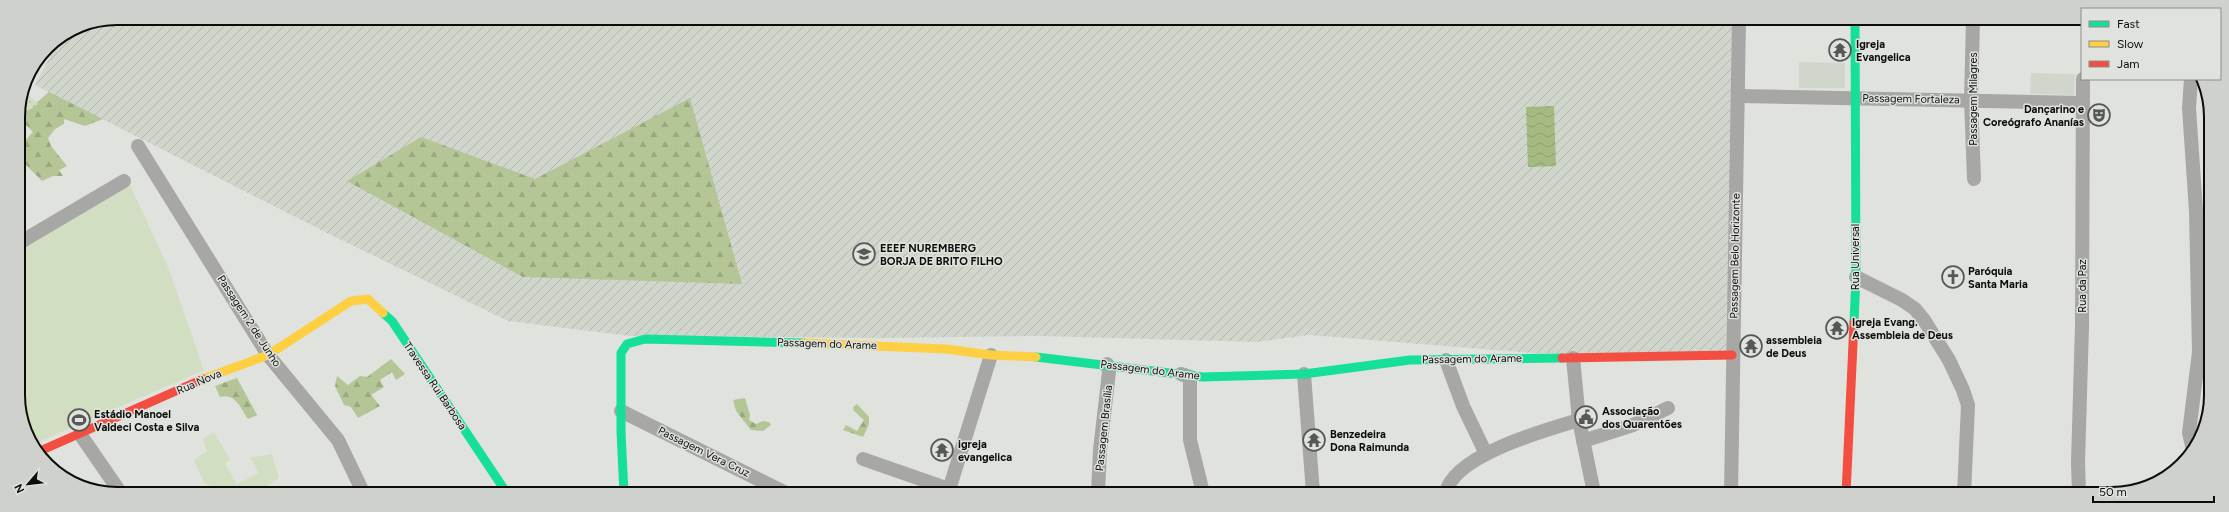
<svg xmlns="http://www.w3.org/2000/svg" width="2229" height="512" viewBox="0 0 2229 512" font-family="Figtree,sans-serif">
<defs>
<pattern id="industrial-furrows" width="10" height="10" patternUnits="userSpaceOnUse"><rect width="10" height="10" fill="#d1d6cd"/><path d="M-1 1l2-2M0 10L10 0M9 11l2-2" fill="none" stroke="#b2b6af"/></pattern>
<pattern id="forest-firs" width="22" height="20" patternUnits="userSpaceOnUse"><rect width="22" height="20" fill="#b4c596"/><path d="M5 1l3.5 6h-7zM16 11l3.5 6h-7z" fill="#9aa880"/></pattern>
<pattern id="garden-dots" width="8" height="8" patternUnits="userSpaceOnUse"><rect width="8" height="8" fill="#d2dec1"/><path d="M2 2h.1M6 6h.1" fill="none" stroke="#b3bda4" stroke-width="1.8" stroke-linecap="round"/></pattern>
<pattern id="water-waves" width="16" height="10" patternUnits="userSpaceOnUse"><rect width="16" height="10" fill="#a5ba80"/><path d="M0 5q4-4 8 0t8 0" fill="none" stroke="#8d9f6d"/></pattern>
</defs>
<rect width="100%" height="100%" fill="#e0e2de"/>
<!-- built -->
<g fill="#d1d6cd">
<path d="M 1799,62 L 1845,63 L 1845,88 L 1799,88 Z"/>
<path d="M 2031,73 L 2075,74 L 2074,95 L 2030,94 Z"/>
</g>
<!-- industrial -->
<path fill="url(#industrial-furrows)" d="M 117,18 L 1733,19 L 1733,354 L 1532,353 L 1309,335 L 1256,342 L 1039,336 L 884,338 L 630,336 L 508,321 L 329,234 L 35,85 L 60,38 L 80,25 Z"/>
<!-- green -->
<g fill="#d2dec1">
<path d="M 129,183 L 168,267 L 204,370 L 36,443 L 20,414 L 19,247 Z"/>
<path d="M 214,432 L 230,459 L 225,464 L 237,484 L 259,473 L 250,458 L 272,454 L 279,478 L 257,492 L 218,492 L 213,486 L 205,484 L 194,460 L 207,451 L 203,439 Z"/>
</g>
<!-- forest -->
<g fill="url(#forest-firs)">
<path d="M 49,92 L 103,119 L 85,126 L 64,119 L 64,124 L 55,129 L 48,138 L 51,146 L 67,166 L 59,170 L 63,176 L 53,176 L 42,181 L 18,157 L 18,148 L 33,132 L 18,117 L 20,104 L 28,110 Z"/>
<path d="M 690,98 L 742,284 L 523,277 L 347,181 L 421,137 L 535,179 Z"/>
<path d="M 391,359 L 405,374 L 396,380 L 392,372 L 380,380 L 384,387 L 371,395 L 380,406 L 358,418 L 351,407 L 344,405 L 335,386 L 337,376 L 348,385 L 360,376 L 367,377 Z"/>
<path d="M 237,378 L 257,415 L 248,419 C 240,407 235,393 220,397 L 215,386 Z"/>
<path d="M 745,398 L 750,415 L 749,420 L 756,424 L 763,421 L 769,422 L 771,425 L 763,431 L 751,430 L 736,411 L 733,400 Z"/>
<path d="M 857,404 L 869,417 L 869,424 L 863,437 L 843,430 L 846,425 L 857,431 L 864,420 L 854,411 L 853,407 Z"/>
</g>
<!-- garden -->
<path fill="url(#garden-dots)" d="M 23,90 L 38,104 L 28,111 L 20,104 Z"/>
<!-- water -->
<path fill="url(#water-waves)" d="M 1554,106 L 1556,166 L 1528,167 L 1526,107 Z"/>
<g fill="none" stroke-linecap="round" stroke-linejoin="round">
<!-- street -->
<g stroke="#a7a7a6" stroke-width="14">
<path d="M 1973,20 L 1971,100 L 1974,179"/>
<path d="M 2191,79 L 2189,108 L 2196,211 L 2199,352 L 2189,433 L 2193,450"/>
<path d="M 1738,96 L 2083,103"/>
<path d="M 138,146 L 268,355 L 338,440 L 363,492"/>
<path d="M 19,243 L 124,181"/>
<path d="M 1856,277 L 1902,300 L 1915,309 L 1924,320 L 1949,360 L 1963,390 L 1968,405 L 1964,494"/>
<path d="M 1573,358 L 1579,420 L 1594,493"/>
<path d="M 1446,360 L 1463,406 L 1486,454"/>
<path d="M 1181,374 L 1190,377 L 1190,440 L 1203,493"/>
<path d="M 1304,374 L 1313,493"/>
<path d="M 621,411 L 786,493"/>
<path d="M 80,434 L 120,492"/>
<path d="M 1583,441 L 1633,425 L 1668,408"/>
<path d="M 863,459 L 949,489"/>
<path d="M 948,493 L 991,355"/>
<path d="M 1098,493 L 1100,450 L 1109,372 L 1107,364"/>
<path d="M 1446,493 C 1453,455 1546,430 1579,420"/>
<path d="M 1731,493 L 1739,20"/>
<path d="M 2079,494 L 2078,462 L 2082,326 L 2083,79"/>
</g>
<!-- fast -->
<g stroke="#16e098" stroke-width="9">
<path d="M 383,313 L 392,321 L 506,492"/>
<path d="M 1854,322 L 1856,277 L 1855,20"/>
<path d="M 1036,357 L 1203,377 L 1304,374 L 1410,360 L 1562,358"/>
<path d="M 624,493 L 621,432 L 621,353 L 627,344 L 645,339 L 804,343"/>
</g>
<!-- slow -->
<g stroke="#ffcf43" stroke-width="9">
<path d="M 804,343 L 946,349 L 991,355 L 1036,357"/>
<path d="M 203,379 L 268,355 L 351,301 L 368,299 L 383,313"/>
</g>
<!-- jam -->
<g stroke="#f24e42" stroke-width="9">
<path d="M 1562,358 L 1732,355"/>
<path d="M 40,451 L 203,379"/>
<path d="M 1846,494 L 1854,322"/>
</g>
</g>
<!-- icons -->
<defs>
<g id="temple-ring" transform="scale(1.15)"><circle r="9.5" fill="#e0e3dd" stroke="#565855" stroke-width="1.5"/><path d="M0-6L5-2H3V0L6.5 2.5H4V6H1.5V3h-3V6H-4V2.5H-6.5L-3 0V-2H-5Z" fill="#565855"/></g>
<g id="theatre-ring" transform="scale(1.15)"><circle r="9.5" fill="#e0e3dd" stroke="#565855" stroke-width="1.5"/><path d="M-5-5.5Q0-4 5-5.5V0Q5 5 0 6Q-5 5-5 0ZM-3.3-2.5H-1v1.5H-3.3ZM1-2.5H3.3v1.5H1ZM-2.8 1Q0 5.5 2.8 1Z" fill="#565855"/></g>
<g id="school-ring" transform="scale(1.15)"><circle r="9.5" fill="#e0e3dd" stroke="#565855" stroke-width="1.5"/><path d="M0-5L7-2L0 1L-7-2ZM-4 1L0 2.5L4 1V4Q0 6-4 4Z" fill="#565855"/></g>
<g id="church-ring" transform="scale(1.15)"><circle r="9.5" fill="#e0e3dd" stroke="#565855" stroke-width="1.5"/><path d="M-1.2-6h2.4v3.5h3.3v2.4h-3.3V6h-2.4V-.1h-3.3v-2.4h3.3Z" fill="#565855"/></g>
<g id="civic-ring" transform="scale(1.15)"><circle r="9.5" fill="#e0e3dd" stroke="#565855" stroke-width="1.5"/><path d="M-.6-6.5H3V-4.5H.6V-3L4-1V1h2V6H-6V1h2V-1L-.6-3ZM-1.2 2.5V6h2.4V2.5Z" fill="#565855"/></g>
<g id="stadium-ring" transform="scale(1.15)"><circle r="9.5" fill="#e0e3dd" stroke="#565855" stroke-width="1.5"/><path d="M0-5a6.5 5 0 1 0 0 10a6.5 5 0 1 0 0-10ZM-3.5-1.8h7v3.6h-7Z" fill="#565855"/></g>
</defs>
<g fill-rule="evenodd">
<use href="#temple-ring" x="1840" y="50"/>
<use href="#theatre-ring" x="2099" y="115"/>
<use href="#school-ring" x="864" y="254"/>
<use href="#church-ring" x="1953" y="277"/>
<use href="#temple-ring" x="1837" y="328"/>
<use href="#temple-ring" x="1751" y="346"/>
<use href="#civic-ring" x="1586" y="417"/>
<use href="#stadium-ring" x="79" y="420"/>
<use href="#temple-ring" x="1314" y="440"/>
<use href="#temple-ring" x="942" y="450"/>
</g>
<g text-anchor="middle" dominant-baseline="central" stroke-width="3" stroke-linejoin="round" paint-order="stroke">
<!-- poi labels -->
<g font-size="11" font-weight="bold" fill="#0c0d0b" stroke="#e0e3dd" text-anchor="start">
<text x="1856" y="44">Igreja<tspan x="1856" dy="13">Evangelica</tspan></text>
<text x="2084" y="109" text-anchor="end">Dançarino e<tspan x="2084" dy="13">Coreógrafo Ananías</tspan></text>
<text x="880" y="248">EEEF NUREMBERG<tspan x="880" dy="13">BORJA DE BRITO FILHO</tspan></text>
<text x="1968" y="271">Paróquia<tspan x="1968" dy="13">Santa Maria</tspan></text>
<text x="1852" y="322">Igreja Evang.<tspan x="1852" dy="13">Assembleia de Deus</tspan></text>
<text x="1766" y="340">assembleia<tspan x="1766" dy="13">de Deus</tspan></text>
<text x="1602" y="411">Associação<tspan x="1602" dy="13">dos Quarentões</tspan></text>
<text x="94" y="414">Estádio Manoel<tspan x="94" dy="13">Valdeci Costa e Silva</tspan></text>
<text x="1330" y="434">Benzedeira<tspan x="1330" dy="13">Dona Raimunda</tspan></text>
<text x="958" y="444">igreja<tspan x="958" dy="13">evangelica</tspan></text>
</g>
<!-- street labels -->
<g font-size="11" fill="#0c0d0b" stroke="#e0e3dd">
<text transform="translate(1911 99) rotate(1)">Passagem Fortaleza</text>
<text transform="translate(1973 99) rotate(-90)">Passagem Milagres</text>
<text transform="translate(1735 256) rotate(-89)">Passagem Belo Horizonte</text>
<text transform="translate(1855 257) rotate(-90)">Rua Universal</text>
<text transform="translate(2082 286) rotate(-90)">Rua da Paz</text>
<text transform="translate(249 321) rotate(57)">Passagem 2 de Junho</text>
<text transform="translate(827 344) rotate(2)">Passagem do Arame</text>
<text transform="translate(1472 359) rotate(-1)">Passagem do Arame</text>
<text transform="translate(1150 370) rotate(7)">Passagem do Arame</text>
<text transform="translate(199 382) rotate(-23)">Rua Nova</text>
<text transform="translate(435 386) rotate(56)">Travessa Rui Barbosa</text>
<text transform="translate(1104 428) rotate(-84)">Passagem Brasília</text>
<text transform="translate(704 452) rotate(26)">Passagem Vera Cruz</text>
</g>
</g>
<!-- crop -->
<path d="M0 0H2229V512H0ZM117 25H2112A92 92 0 0 1 2204 117V395A92 92 0 0 1 2112 487H117A92 92 0 0 1 25 395V117A92 92 0 0 1 117 25Z" fill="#cfd2cc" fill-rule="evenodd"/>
<path fill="none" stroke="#0c0d0b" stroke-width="2" d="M117 25H2112A92 92 0 0 1 2204 117V395A92 92 0 0 1 2112 487H117A92 92 0 0 1 25 395V117A92 92 0 0 1 117 25Z"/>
<!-- legend -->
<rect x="2081" y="8" width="140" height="72" fill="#e0e3dd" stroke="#8b8d89"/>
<rect x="2089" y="21" width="20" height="6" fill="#16e098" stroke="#8b8d89"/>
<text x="2117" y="28" font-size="12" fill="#0c0d0b">Fast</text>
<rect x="2089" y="41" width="20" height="6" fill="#ffcf43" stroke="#8b8d89"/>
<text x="2117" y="48" font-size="12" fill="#0c0d0b">Slow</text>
<rect x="2089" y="61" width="20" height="6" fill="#f24e42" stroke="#8b8d89"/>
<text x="2117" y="68" font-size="12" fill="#0c0d0b">Jam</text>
<!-- north arrow -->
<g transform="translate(28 484) rotate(242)" stroke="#e0e3dd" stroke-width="3" paint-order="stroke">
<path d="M0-3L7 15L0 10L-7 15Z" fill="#0c0d0b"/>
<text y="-6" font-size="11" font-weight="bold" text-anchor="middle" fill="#0c0d0b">N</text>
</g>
<!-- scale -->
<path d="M2093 496v6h121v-6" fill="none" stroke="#0c0d0b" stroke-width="2"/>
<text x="2099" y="496" font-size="12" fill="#0c0d0b" stroke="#e0e3dd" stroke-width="3" paint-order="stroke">50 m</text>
</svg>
